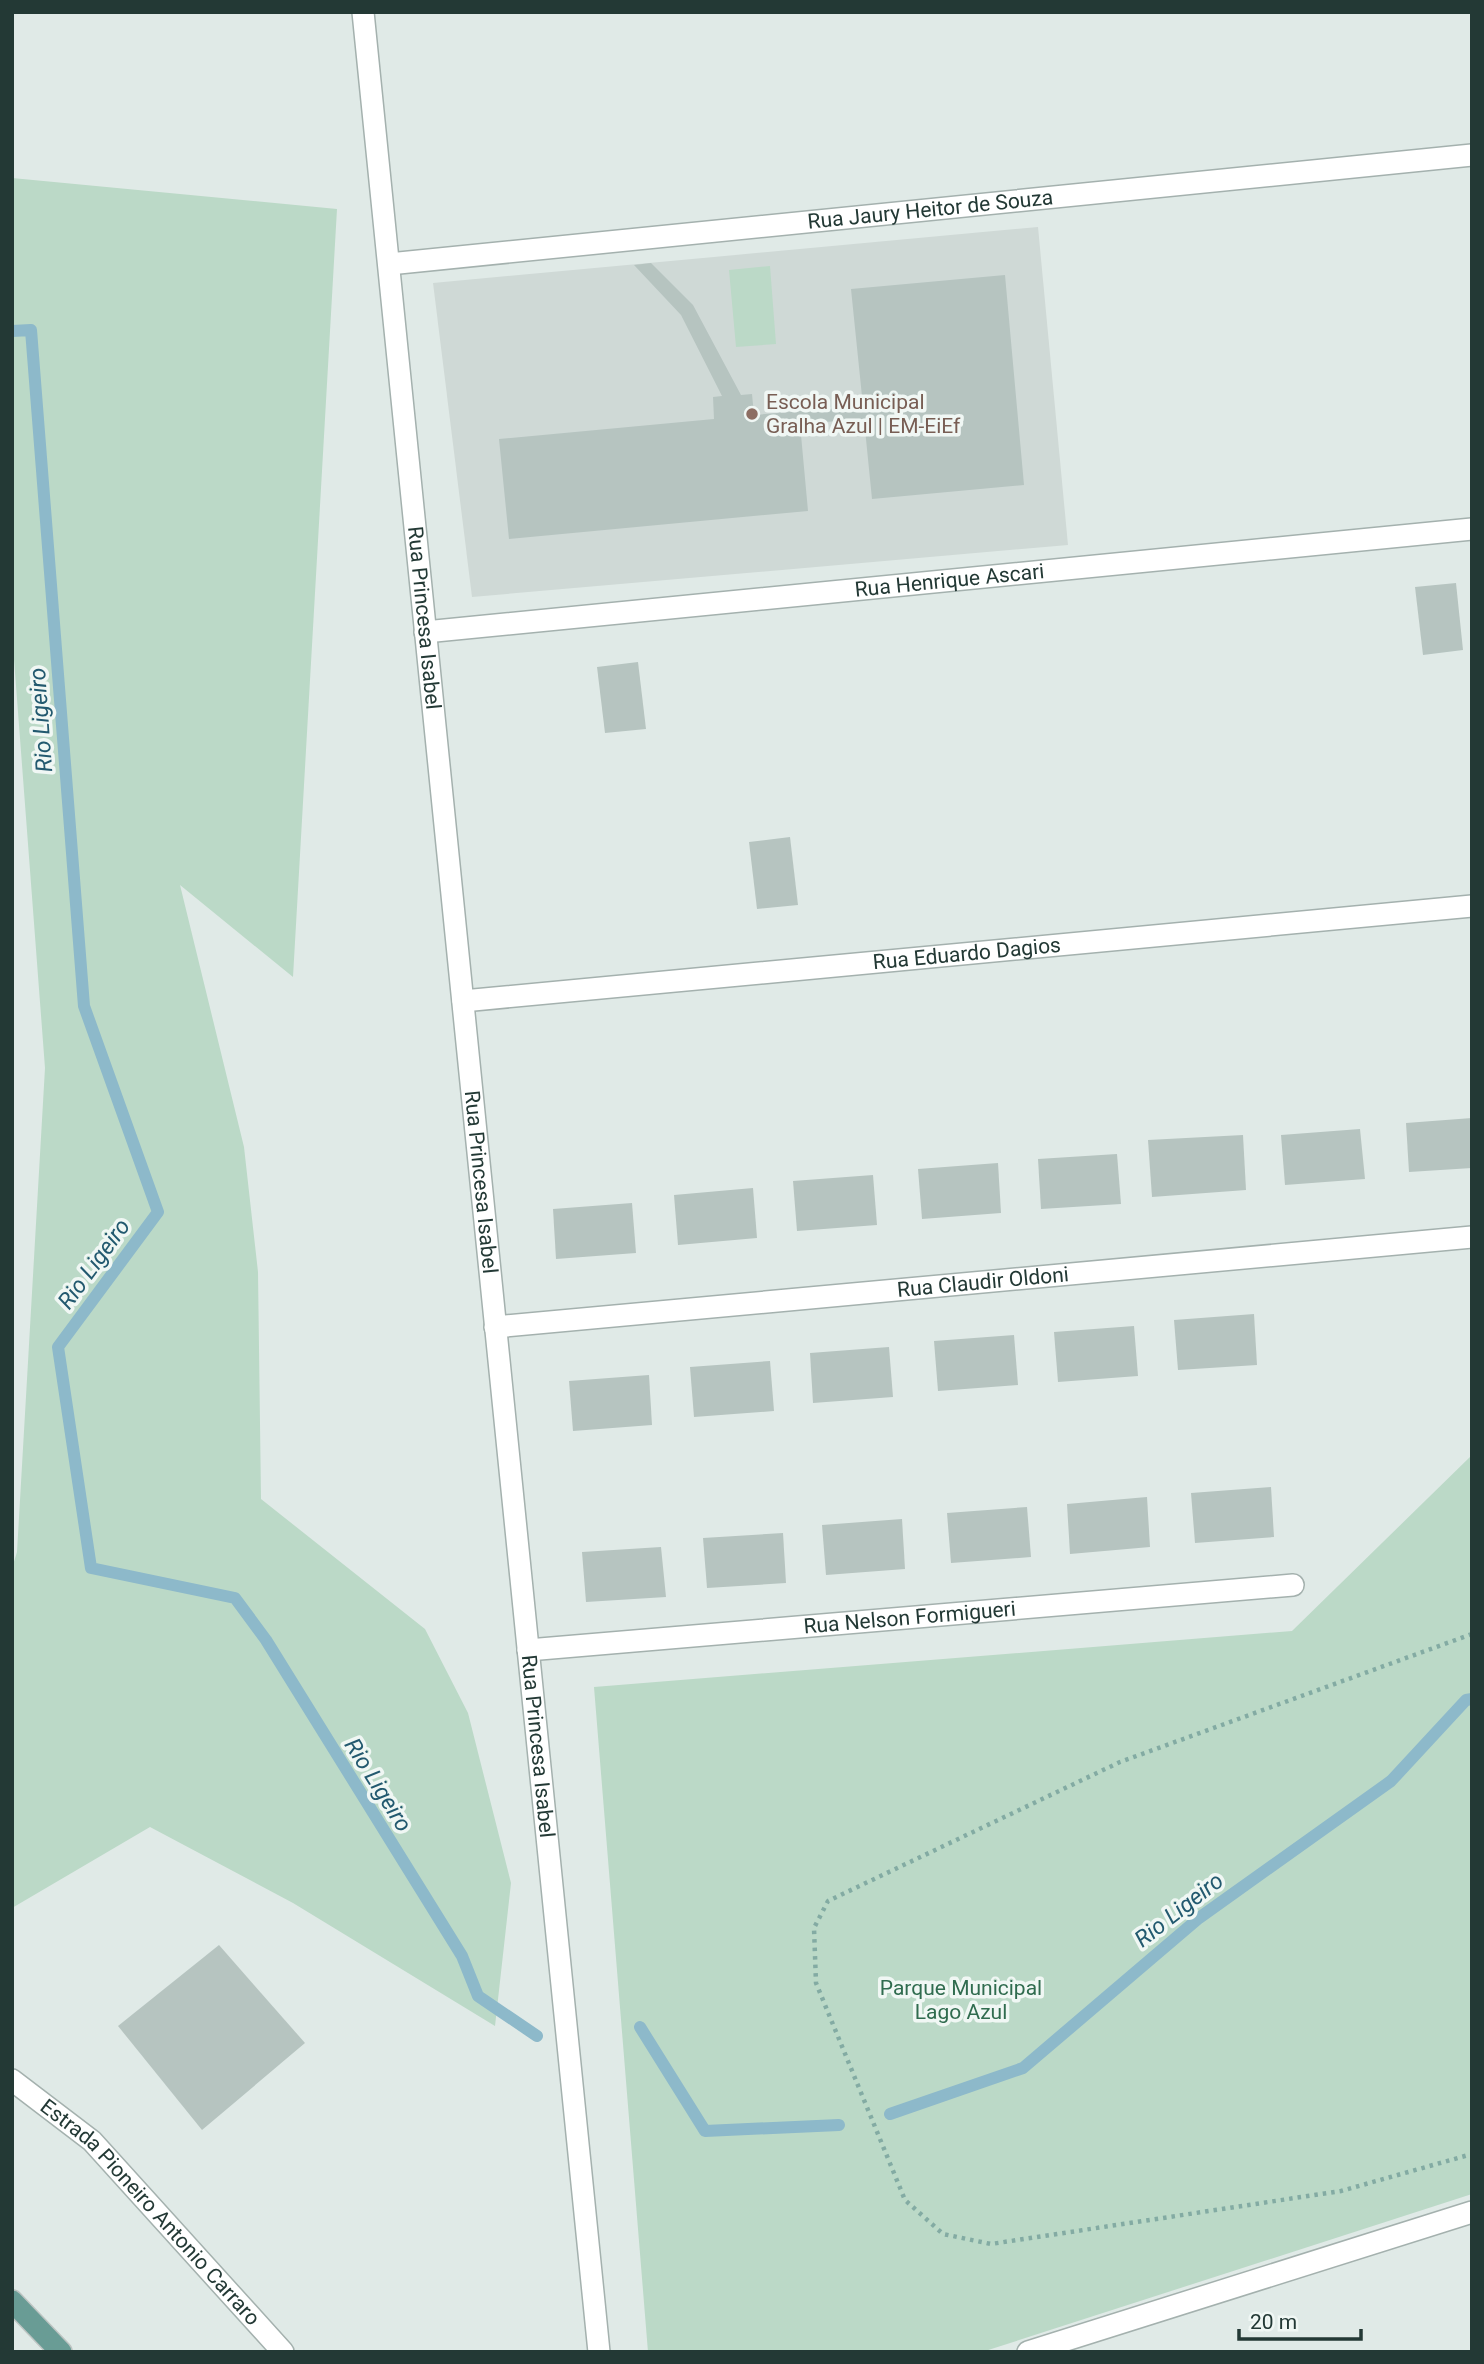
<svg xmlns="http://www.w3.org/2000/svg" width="1484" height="2364" viewBox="0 0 1484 2364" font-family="Roboto,sans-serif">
<rect width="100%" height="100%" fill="#e0eae7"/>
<!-- built -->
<path fill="#cfd9d6" d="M 1038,227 L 1068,545 L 472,597 L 433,283 Z"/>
<!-- green -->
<g fill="#bbd9c7">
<path d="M 12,178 L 337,209 L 293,977 L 180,885 L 244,1147 L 258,1272 L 261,1499 L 425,1629 L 468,1713 L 511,1883 L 495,2026 L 293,1903 L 150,1827 L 12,1908 L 12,1568 L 17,1552 L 45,1068 L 12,633 Z"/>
<path d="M 770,266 L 776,344 L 736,347 L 729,270 Z"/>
<path d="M 1472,1455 L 1472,2194 L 982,2352 L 648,2352 L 594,1687 L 1292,1631 Z"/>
</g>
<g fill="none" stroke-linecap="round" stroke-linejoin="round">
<!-- stream -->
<g stroke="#8db9ca" stroke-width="12">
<path d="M 12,331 L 31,330 L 84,1006 L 158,1212 L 58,1347 L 91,1568 L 235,1598 L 266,1640 L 462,1956 L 478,1996 L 537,2036"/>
<path d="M 640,2027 L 705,2131 L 839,2125"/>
<path d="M 890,2114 L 1023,2068 L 1199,1918 L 1391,1781 L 1466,1700 L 1472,1699"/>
</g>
</g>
<!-- building -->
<g fill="#b6c4c0">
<path d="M 651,263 L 693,305 L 741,395 L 752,394 L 754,415 L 863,406 L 851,289 L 1005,275 L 1024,485 L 872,499 L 864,419 L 800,424 L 808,511 L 509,539 L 499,439 L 714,419 L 713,397 L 722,396 L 681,315 L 634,265 Z"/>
<path d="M 1456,583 L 1463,650 L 1423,655 L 1415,587 Z"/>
<path d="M 638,662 L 646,729 L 605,733 L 597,667 Z"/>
<path d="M 790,837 L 798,905 L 757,909 L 749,842 Z"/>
<path d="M 1472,1118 L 1472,1168 L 1409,1172 L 1406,1123 Z"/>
<path d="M 1360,1129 L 1365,1179 L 1285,1185 L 1281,1135 Z"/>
<path d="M 1243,1135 L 1246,1190 L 1152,1197 L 1148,1140 Z"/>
<path d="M 1117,1154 L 1121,1204 L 1041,1209 L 1038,1159 Z"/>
<path d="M 998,1163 L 1001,1213 L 922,1219 L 918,1169 Z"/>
<path d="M 873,1175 L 877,1225 L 797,1231 L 793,1181 Z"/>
<path d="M 753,1188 L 757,1238 L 678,1245 L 674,1195 Z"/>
<path d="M 632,1203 L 636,1253 L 556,1259 L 553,1209 Z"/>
<path d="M 1254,1314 L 1257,1365 L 1178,1370 L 1174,1320 Z"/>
<path d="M 1134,1326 L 1138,1376 L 1058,1382 L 1054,1332 Z"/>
<path d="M 1014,1335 L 1018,1385 L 938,1391 L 934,1341 Z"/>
<path d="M 889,1347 L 893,1397 L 813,1403 L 810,1353 Z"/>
<path d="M 770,1361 L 774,1411 L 694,1417 L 690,1367 Z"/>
<path d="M 649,1375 L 652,1425 L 573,1431 L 569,1381 Z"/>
<path d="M 1271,1487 L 1274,1537 L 1195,1543 L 1191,1493 Z"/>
<path d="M 1147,1497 L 1150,1547 L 1070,1554 L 1067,1504 Z"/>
<path d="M 1027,1507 L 1031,1557 L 951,1563 L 947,1513 Z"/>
<path d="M 902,1519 L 905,1569 L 826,1575 L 822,1525 Z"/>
<path d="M 783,1533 L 786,1583 L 707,1588 L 703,1538 Z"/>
<path d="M 661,1547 L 666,1597 L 586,1602 L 582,1552 Z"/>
<path d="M 219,1945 L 305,2043 L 202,2130 L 118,2026 Z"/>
</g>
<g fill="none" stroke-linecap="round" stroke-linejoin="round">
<!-- minor casing -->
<g stroke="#a4b1ae" stroke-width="24">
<g id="minor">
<path id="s1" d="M 363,12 L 599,2352"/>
<path id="s2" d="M 389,264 L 1472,155"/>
<path id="s3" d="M 425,632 L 1472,529"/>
<path id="s4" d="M 463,1001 L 1472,906"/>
<path id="s5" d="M 495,1327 L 1472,1237"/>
<path id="s6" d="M 528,1650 L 1293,1585"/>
<path id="s7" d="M 12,2080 L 92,2141 L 283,2352"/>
<path d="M 1028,2352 L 1472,2212"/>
</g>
</g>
<!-- major casing -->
<g stroke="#bdc4c2" stroke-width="24">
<path id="major" d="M 12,2301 L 61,2352"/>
</g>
<!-- path -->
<path stroke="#83aba3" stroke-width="4.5" stroke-dasharray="3.5 5" stroke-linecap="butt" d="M 1472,1634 L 1120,1762 L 828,1901 L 814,1928 L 816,1983 L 905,2200 L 943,2234 L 991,2244 L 1341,2191 L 1472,2154"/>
<!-- minor -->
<use href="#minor" stroke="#fff" stroke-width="21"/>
<!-- major -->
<use href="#major" stroke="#699c95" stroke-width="21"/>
</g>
<!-- markers -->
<circle fill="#8d6e63" stroke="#f0f7f4" stroke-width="2.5" cx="752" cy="414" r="7"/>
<g text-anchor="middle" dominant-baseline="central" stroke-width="7" stroke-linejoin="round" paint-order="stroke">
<!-- street labels -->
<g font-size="21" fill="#233935" stroke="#f0f7f4">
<text stroke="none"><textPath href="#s2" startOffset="544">Rua Jaury Heitor de Souza</textPath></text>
<text stroke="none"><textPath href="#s3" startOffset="527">Rua Henrique Ascari</textPath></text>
<text stroke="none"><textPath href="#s1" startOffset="609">Rua Princesa Isabel</textPath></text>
<text stroke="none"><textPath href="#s4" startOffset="506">Rua Eduardo Dagios</textPath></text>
<text stroke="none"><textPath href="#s1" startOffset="1176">Rua Princesa Isabel</textPath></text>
<text stroke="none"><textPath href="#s5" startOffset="490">Rua Claudir Oldoni</textPath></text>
<text stroke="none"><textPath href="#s6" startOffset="383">Rua Nelson Formigueri</textPath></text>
<text stroke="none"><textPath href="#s1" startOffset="1743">Rua Princesa Isabel</textPath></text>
<text stroke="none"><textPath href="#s7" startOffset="192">Estrada Pioneiro Antonio Carraro</textPath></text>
</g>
<!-- education labels -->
<g font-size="21" fill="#785e54" stroke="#f0f7f4" text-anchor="start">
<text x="766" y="402">Escola Municipal<tspan x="766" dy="24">Gralha Azul | EM-EiEf</tspan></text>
</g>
<!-- park labels -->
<g font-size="21" fill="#306c4f" stroke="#f0f7f4">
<text x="961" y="1988">Parque Municipal<tspan x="961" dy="24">Lago Azul</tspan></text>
</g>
<!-- water labels -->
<g font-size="23" font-style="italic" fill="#22596f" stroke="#f0f7f4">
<text transform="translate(41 720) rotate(-94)">Rio Ligeiro</text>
<text transform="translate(94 1264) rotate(-54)">Rio Ligeiro</text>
<text transform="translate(378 1785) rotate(58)">Rio Ligeiro</text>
<text transform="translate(1179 1910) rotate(-38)">Rio Ligeiro</text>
</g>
</g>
<!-- border -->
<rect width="1484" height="2364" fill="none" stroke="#233935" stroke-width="28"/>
<!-- scale -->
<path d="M1239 2329v10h122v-10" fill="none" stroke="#233935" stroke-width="3.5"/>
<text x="1250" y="2329" font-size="21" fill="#233935" stroke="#f0f7f4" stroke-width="5" paint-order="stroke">20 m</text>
</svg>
